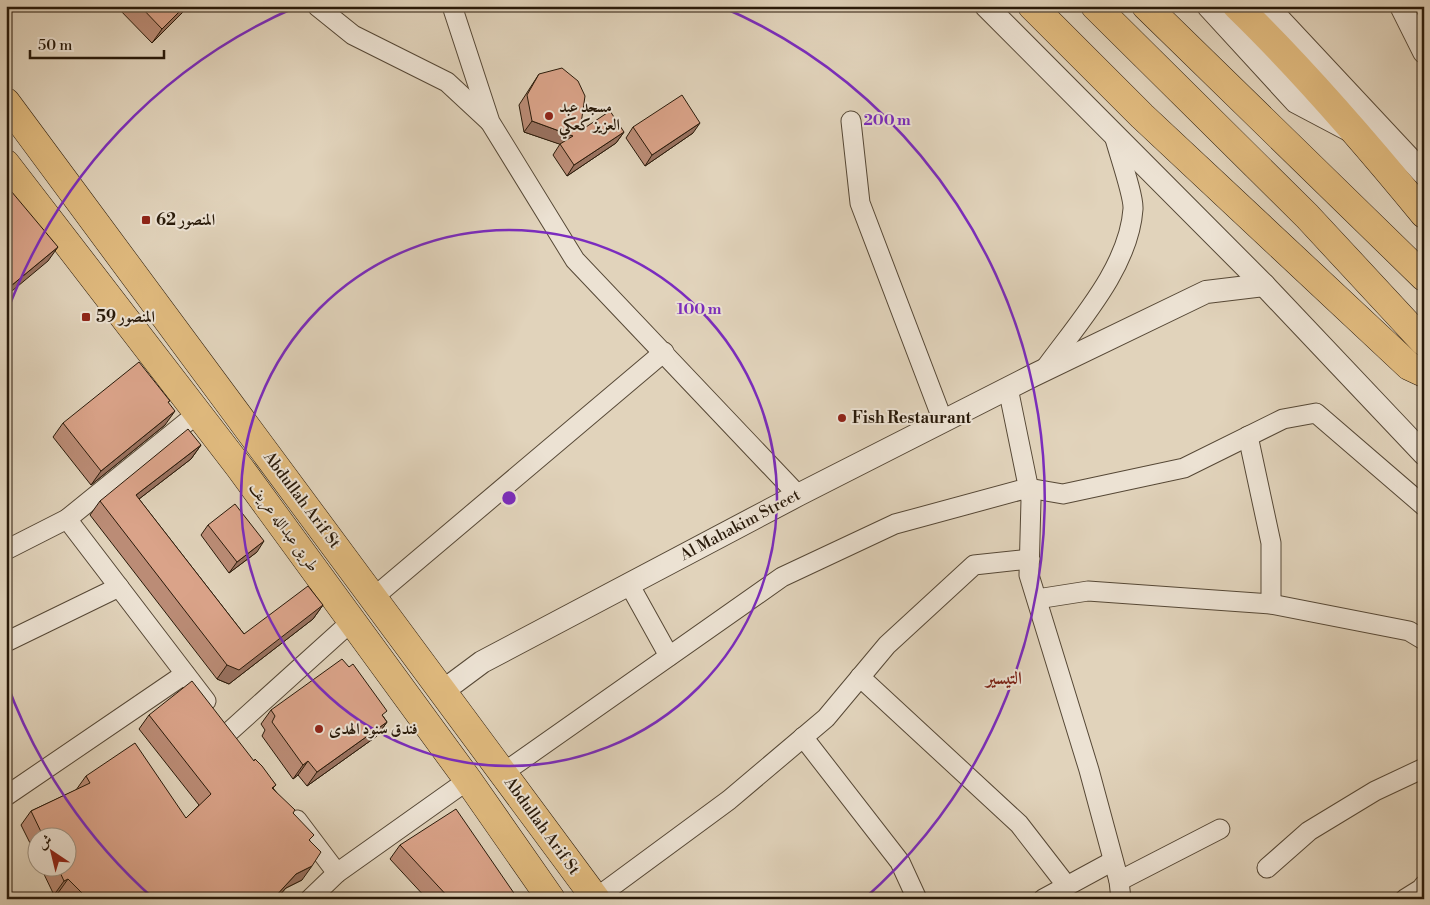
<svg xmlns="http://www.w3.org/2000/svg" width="1430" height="905" viewBox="0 0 1430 905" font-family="'Libre Bodoni',Amiri,serif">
<rect width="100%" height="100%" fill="#e1d3bb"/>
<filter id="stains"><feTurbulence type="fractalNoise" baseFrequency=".004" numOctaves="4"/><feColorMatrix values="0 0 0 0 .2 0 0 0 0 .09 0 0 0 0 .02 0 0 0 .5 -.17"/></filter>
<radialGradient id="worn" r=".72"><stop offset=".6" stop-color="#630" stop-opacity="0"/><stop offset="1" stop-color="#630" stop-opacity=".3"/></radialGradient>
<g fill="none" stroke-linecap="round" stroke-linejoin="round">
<!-- minor casing -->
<g stroke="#564836" stroke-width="21">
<g id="minor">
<path d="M 317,6 L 353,35 L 447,82 L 489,121"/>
<path d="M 452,6 L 490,122 L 575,260 L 798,495"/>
<path d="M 851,121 L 860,203 L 943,421"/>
<path d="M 1044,370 C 1077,324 1129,268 1133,209 C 1134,196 1118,151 1114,135"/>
<path d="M 1008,388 L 1031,500 L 1029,575 L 1089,770 L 1119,881 L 1121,899"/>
<path d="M 1248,436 L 1271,543 L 1271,604"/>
<path d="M 67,519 L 206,701"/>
<path d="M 6,550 L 67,519 L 198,413"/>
<path d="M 629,584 L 669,656"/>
<path d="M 374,597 L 664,352"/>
<path d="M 1037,599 L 1088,591 L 1271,604 L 1409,631 L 1424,640"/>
<path d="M 6,642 L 119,587"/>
<path d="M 860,677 L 1019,824 L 1067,886"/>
<path d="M 229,732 L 352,621"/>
<path d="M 803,737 L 900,862 L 917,899"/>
<path d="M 503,773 L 782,577 L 895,524 L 1028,488 L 1063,494 L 1184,468 L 1283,419 L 1316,413 L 1424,506"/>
<path d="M 6,796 L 185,674"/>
<path d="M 297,820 L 337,873"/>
<path d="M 1267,868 L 1309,831 L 1375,791 L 1424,768"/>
<path d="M 1119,881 L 1220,829"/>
<path d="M 596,898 L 729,800 L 826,718 L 887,645 L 974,565 L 1030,559"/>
<path d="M 310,899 L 337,873 L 468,780"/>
<path d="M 1043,899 L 1113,861"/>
<path d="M 1405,899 L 1421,889 L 1424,885"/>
</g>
</g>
<!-- tertiary casing -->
<g stroke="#564836" stroke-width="24">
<g id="tertiary">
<path d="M 986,6 L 1264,285 L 1424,454"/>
<path d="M 1208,6 L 1296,102 L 1349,130"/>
<path d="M 1267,6 L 1424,174"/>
<path d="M 1401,6 L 1424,52"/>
<path d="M 443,691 L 482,662 L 798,495 L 1032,376 L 1206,292 L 1264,285"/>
</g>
</g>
<!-- primary casing -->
<g stroke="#281909" stroke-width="29">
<g id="primary">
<path d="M 1032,6 L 1142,116 L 1409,366 L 1424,373"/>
<path d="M 1237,6 C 1304,71 1365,142 1424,214"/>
<path d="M 6,102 L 596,899"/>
<path d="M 6,164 L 240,468 L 468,780 L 551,899"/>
</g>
</g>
<!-- motorway casing -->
<g stroke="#281909" stroke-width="29">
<g id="motorway">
<path d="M 1095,6 L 1307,216 L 1424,342"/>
<path d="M 1146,6 L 1424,277"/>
</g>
</g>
<!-- minor -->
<use href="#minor" stroke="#ece2d3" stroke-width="19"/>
<!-- tertiary -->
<use href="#tertiary" stroke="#ece2d3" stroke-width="22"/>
<!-- primary -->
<use href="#primary" stroke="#e0ba7e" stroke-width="28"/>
<!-- motorway -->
<use href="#motorway" stroke="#e0ba7e" stroke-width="28"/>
</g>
<!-- wall -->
<g fill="#bb8c76" stroke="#281909">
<path d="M 116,6 L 189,6 L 152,43 Z"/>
<path d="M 539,74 L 580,131 L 624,132 L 616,143 L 567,176 L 553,155 L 560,144 L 524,132 L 519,105 Z"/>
<path d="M 633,127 L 693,133 L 645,166 L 626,138 Z"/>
<path d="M 168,403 L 165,425 L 91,485 L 53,437 L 63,423 Z"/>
<path d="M 201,445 L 191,459 L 139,499 L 244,634 L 323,605 L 313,619 L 229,684 L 217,679 L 90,515 L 100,501 Z"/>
<path d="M 208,525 L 257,552 L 229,573 L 201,535 Z"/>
<path d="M 271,710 L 383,716 L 387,722 L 377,736 L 307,786 L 298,775 L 293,779 L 262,736 L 265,730 L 261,724 Z"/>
<path d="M 149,715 L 254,761 L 276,785 L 273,788 L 293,813 L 310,841 L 302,880 L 286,888 L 276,899 L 64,899 L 58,893 L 54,895 L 41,868 L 68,868 L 68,838 L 38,838 L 38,859 L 21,825 L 31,811 L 76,790 L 86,776 L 186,818 L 199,805 L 139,729 Z"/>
<path d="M 400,845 L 518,899 L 427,899 L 390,859 Z"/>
</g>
<!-- shaded-wall -->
<g fill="#997260" stroke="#281909">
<path d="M 185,6 L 189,6 L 152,43 L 162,29 Z"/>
<path d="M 532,121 L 573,136 L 565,146 L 524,132 Z"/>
<path d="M 700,123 L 693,133 L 645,166 L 652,155 Z"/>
<path d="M 624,132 L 616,143 L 567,176 L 574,165 Z"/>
<path d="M 58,247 L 48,261 L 6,296 L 6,290 Z"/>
<path d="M 175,411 L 165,425 L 91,485 L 101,471 Z"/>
<path d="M 201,445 L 191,459 L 126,509 L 136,495 Z"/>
<path d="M 264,541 L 257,552 L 229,573 L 237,562 Z"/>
<path d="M 323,605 L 313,619 L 229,684 L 217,679 L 227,665 Z"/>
<path d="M 387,722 L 377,736 L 307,786 L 317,772 Z"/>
<path d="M 308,761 L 298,775 L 293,779 L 303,765 Z"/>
<path d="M 312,866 L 302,880 L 286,888 L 276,899 L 273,899 L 296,874 Z"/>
<path d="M 68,879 L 58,893 L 54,895 L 64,881 Z"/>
</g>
<!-- building -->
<g fill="#daa389" stroke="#281909">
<path d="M 140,6 L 185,6 L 162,29 Z"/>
<path d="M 562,68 L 578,81 L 585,96 L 580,131 L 610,111 L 624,132 L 574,165 L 560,144 L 573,136 L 532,121 L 527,95 L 539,74 Z"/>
<path d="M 682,95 L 700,123 L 652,155 L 633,127 Z"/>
<path d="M 6,185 L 58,247 L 6,290 Z"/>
<path d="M 139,362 L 170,401 L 168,402 L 175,411 L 101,471 L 63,423 Z"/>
<path d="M 188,429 L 201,445 L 136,495 L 244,634 L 308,586 L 323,605 L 239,670 L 227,665 L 100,501 Z"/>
<path d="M 235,504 L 264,541 L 237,562 L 208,525 Z"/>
<path d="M 342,659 L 349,667 L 353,664 L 387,711 L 382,715 L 387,722 L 317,772 L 308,761 L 303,765 L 272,722 L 275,716 L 271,710 Z"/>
<path d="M 192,681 L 254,761 L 255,759 L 262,766 L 276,785 L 272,788 L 295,810 L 293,813 L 314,835 L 309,840 L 321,852 L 312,866 L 296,874 L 273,899 L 88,899 L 68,879 L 64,881 L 58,868 L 68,868 L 68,838 L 44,838 L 31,811 L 90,783 L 86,776 L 135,743 L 186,818 L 211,794 L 149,715 Z"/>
<path d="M 456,809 L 518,899 L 450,899 L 400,845 Z"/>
</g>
<!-- distance rings -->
<g fill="none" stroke="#7b2cbf" stroke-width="2.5">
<circle cx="509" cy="498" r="268"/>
<path d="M154 899A535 535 0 0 1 6 681M6 315A535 535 0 0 1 296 7M722 7A535 535 0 0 1 864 899"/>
</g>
<!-- markers -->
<g fill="#8f2418" stroke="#ece2d3" stroke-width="2">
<circle cx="549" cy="116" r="5"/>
<rect x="141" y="215" width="10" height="10" rx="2.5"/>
<rect x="81" y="312" width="10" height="10" rx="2.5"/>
<circle cx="842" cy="418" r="5"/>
<circle cx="319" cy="729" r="5"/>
</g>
<g text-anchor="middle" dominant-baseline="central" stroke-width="4" stroke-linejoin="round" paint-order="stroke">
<!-- poi labels -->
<g font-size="16" font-weight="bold" fill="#281909" stroke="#ece2d3" text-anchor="start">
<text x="559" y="107">مسجد عبد<tspan x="559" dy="18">العزيز كعكي</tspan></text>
<text x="156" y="220">المنصور 62</text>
<text x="96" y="317">المنصور 59</text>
<text x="852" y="418">Fish Restaurant</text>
<text x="329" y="729">فندق سنود الهدى</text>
</g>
<!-- street labels -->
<g font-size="16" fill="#281909" stroke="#ece2d3">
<text transform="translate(302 500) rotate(53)">Abdullah Arif St</text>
<text transform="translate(740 525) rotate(-28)">Al Mahakim Street</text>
<text transform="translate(284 527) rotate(54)">طريق عبدالله عريف</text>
<text transform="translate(542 826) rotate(54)">Abdullah Arif St</text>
</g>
<!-- neighbourhood labels -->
<g font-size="18" font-weight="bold" fill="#7a1f14" stroke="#ece2d3">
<text x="1004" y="678">التيسير</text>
</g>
</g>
<circle cx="509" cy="498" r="8" fill="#7b2cbf" stroke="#ece2d3" stroke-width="2.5"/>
<g font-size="15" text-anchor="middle" font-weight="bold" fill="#7b2cbf" stroke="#ece2d3" stroke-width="4" stroke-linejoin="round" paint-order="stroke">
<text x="887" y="125">200 m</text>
<text x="699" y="314">100 m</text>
</g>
<!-- margin -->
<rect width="1430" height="905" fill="none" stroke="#e1d3bb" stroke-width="25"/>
<rect x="8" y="8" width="1415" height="890" fill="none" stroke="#281909" stroke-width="2.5"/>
<rect x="12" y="12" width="1405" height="880" fill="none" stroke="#281909"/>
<!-- north arrow -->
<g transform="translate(52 852) rotate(325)"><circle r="24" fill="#ece2d3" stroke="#9e9282"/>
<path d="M0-4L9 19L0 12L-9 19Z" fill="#8f2418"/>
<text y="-8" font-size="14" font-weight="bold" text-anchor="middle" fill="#281909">ش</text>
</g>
<!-- scale -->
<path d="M30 50v8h134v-8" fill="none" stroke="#281909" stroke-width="2.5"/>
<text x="38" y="50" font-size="15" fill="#281909" stroke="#ece2d3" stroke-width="4" paint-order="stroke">50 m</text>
<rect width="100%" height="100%" filter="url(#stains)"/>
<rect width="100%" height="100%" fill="url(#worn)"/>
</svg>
